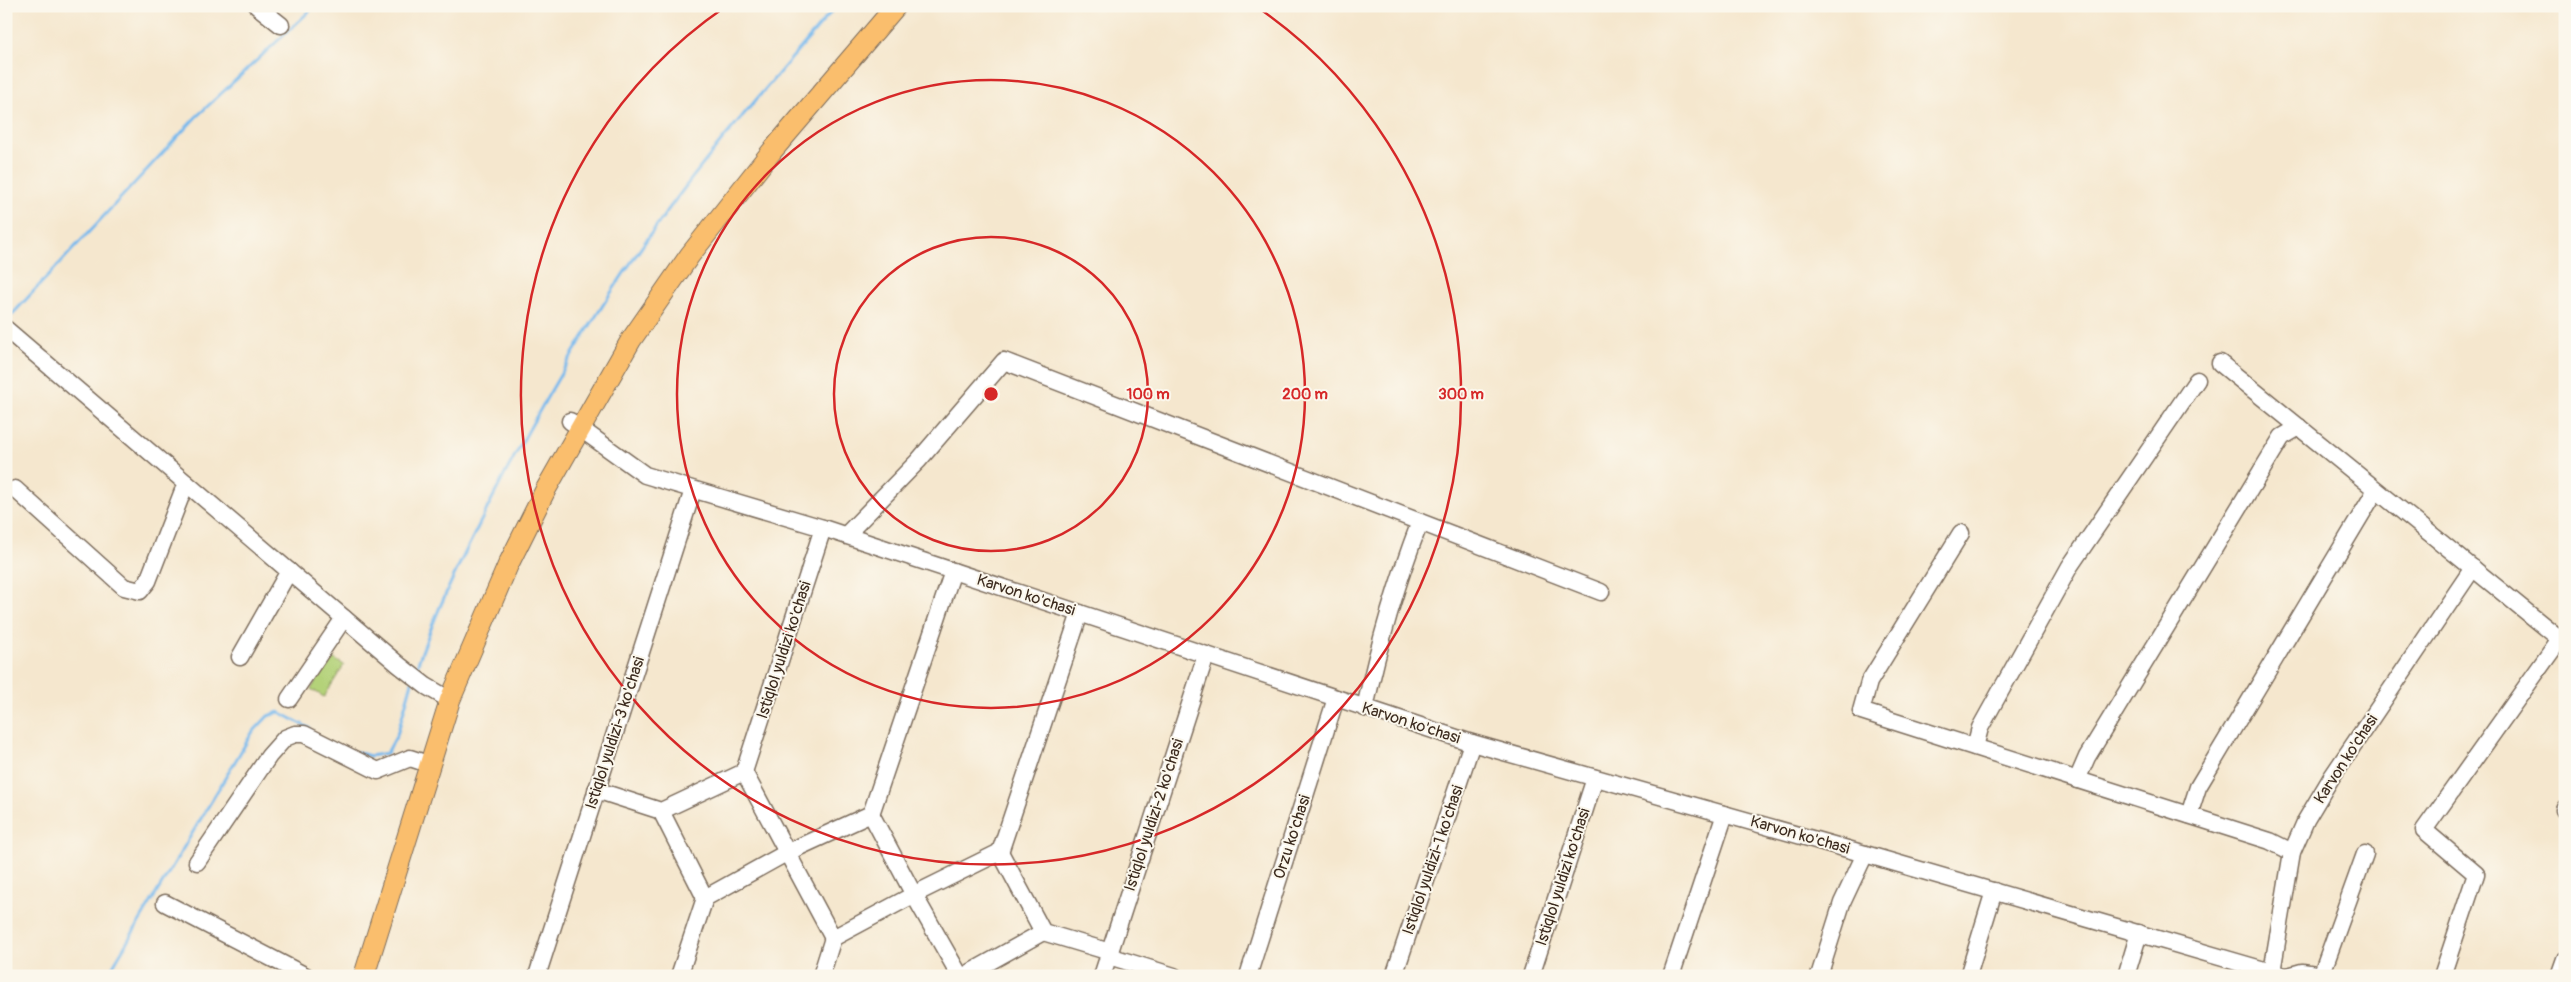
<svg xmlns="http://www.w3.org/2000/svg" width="2571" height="982" viewBox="0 0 2571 982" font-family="Pangolin,sans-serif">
<rect width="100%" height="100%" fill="#fbf7ec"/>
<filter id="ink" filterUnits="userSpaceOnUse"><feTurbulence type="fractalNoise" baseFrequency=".02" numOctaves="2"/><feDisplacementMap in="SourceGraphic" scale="10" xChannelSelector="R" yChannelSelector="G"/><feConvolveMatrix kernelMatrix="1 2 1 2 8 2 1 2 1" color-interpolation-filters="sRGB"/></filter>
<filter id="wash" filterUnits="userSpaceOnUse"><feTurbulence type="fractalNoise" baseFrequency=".0096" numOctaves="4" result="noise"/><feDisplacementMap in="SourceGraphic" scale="20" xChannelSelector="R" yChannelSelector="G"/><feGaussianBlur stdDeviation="1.12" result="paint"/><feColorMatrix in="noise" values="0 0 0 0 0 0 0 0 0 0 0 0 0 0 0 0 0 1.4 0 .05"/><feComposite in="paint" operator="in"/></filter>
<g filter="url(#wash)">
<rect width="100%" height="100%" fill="#f5e7ce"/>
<!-- park -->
<path fill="#b4d279" stroke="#787e4c" d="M 331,657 L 344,665 L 324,697 L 311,689 Z"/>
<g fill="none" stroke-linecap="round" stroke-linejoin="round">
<!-- stream -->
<g stroke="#77b9ed" stroke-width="3">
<path d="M 6,321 L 196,117 L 315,6"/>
<path d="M 415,672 C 435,611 464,554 493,497 C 556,375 628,256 715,149 C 754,101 796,54 836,6"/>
<path d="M 357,752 L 370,756 L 387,753 L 397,735 L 412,682"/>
<path d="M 107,976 L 252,733 L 268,716 L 279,712 L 309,728"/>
</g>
</g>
</g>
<g filter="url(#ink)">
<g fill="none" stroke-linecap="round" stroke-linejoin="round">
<!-- minor casing -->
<g stroke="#7c6c5c" stroke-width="19">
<g id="minor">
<path d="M 257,6 L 281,25"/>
<path d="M 6,329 L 399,665 L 426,686 L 450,700"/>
<path d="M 2220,363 L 2565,643"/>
<path d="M 570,421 L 645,475 L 823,528 L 1472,743 L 1865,854 L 2285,976"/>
<path d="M 15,489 L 124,587 L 140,591 L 148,581 L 186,483"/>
<path d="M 1961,533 L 1869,682 L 1861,711 L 2270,841 L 2292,852"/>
<path d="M 846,535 L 918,461 L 1004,361 L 1601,592"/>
<path d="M 240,657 L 289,571"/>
<path d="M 289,699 L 344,618"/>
<path d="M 1365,708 C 1379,643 1396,584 1420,522"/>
<path d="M 1975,747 L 1980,728 L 2070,566 L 2197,380"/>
<path d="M 744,772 L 823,528"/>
<path d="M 744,772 L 833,938"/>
<path d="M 2077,780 L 2087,757 L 2282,437 L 2299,427"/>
<path d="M 596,790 L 661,811 L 744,772"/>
<path d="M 2564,810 L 2565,808"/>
<path d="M 661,811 L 705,898"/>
<path d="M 871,814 L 953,571"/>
<path d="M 871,814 L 914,895 L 960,976"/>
<path d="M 2189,815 L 2198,787 L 2376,490"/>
<path d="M 1000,852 L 1080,613"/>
<path d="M 1000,852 L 1043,932 L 1110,952"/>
<path d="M 197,862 L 269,756 L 285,738 L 295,734 L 304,734 L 378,771 L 410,758 L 422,762"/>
<path d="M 705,898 L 788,852 L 871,814"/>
<path d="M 165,903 L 306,976"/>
<path d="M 833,938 L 917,893 L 1000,852"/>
<path d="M 1109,956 L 1174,976"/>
<path d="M 2272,972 L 2292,852 L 2306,820 L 2331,778 L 2473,568"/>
<path d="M 2322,973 L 2365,854"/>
<path d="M 537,976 L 693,490"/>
<path d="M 679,976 L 705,898"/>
<path d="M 821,976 L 833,938"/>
<path d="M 964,976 L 1043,932"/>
<path d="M 1102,976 L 1206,655"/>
<path d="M 1248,976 L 1336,698"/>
<path d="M 1394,976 L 1472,743"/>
<path d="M 1531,976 L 1595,778"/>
<path d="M 1671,976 L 1725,814"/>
<path d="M 1819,976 L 1842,903 L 1865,854"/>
<path d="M 1968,976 L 1994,891"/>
<path d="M 2126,976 L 2139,933"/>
<path d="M 2288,976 L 2302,972 L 2329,976"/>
<path d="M 2442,976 L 2476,874 L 2424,830 L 2560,639"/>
<path d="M 2559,976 L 2565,959"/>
</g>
</g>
<!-- major casing -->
<g stroke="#7c6c5c" stroke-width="22">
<path id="major" d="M 364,976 L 450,700 L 508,565 L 546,489 L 631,340 L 690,255 L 772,151 L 896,6"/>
</g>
<!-- minor -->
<use href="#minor" stroke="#fff" stroke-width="16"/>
<!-- major -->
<use href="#major" stroke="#fabe6d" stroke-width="20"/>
</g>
</g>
<!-- distance rings -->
<g fill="none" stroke="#d62828" stroke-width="2.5">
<circle cx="991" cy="394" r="157"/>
<circle cx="991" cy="394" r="314"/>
<path d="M1257 7A470 470 0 1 1 725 7"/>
</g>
<g text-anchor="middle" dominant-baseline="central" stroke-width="4" stroke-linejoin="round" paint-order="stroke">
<!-- street labels -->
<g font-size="16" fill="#3b2a1e" stroke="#fbf7ec">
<text transform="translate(1026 595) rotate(18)">Karvon ko'chasi</text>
<text transform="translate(784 650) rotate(-72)">Istiqlol yuldizi ko'chasi</text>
<text transform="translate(1411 723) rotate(18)">Karvon ko'chasi</text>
<text transform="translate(615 733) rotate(-72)">Istiqlol yuldizi-3 ko'chasi</text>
<text transform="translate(2346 759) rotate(-57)">Karvon ko'chasi</text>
<text transform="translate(1154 815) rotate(-72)">Istiqlol yuldizi-2 ko'chasi</text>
<text transform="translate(1800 835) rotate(16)">Karvon ko'chasi</text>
<text transform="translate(1292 837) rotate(-72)">Orzu ko'chasi</text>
<text transform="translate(1433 860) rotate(-71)">Istiqlol yuldizi-1 ko'chasi</text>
<text transform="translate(1563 877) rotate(-72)">Istiqlol yuldizi ko'chasi</text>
</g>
</g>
<circle cx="991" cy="394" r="8" fill="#d62828" stroke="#fbf7ec" stroke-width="2.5"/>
<g font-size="15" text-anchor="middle" font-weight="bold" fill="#d62828" stroke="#fbf7ec" stroke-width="4" stroke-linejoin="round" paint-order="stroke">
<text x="1148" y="399">100 m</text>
<text x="1305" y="399">200 m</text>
<text x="1461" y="399">300 m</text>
</g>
<!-- margin -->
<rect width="2571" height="982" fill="none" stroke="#fbf7ec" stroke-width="25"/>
</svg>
